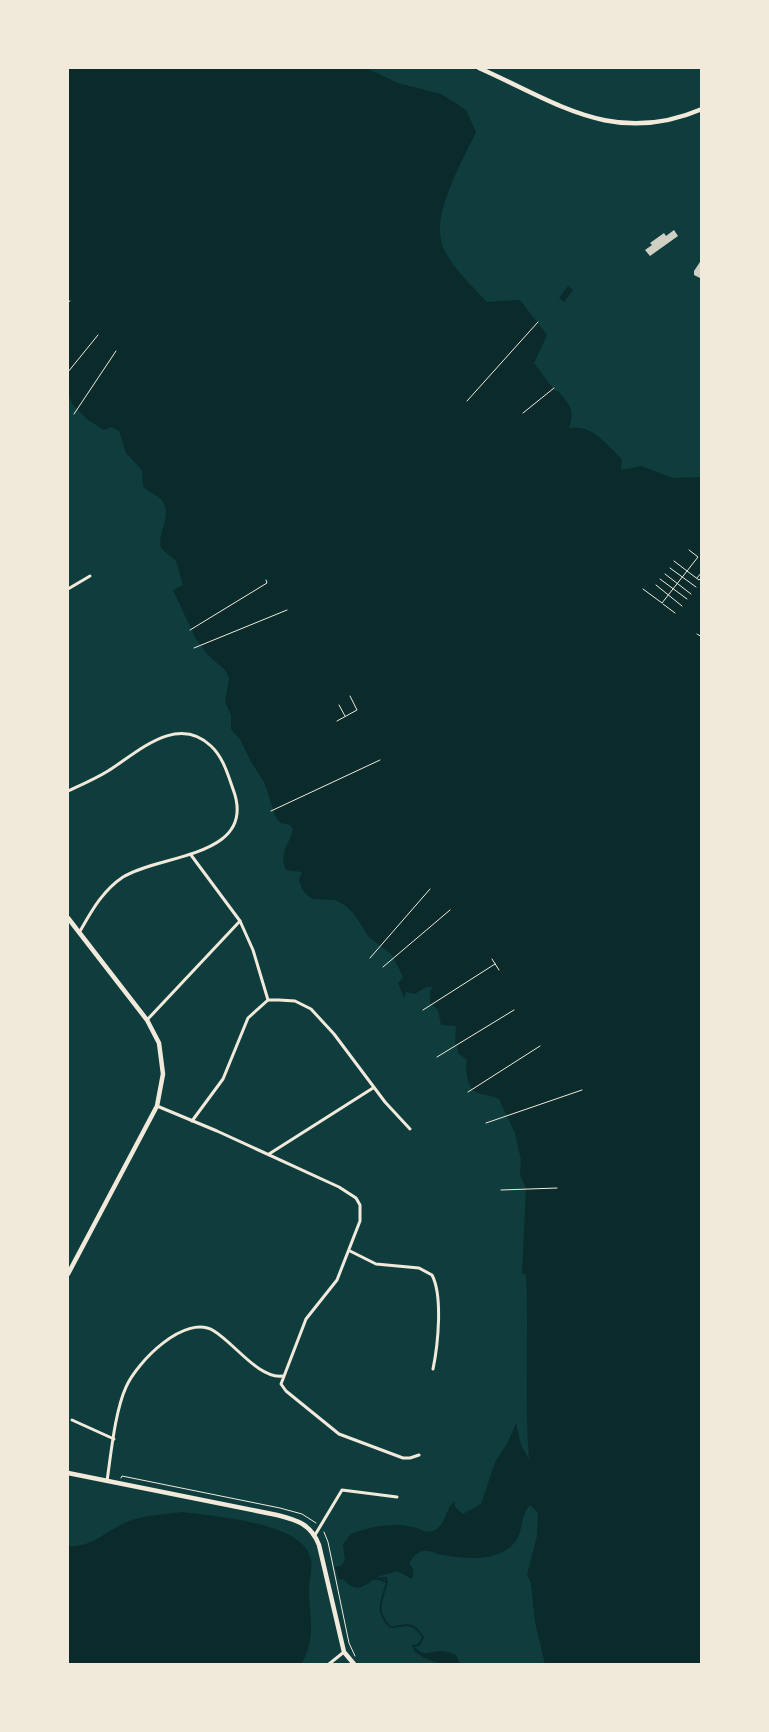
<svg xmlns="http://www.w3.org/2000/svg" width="769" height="1732" viewBox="0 0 769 1732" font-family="Arial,sans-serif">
<rect width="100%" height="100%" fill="#0f3d3e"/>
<!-- water -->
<g fill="#0a2a2b">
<path d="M 68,68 L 366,68 L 398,83 L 441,94 L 466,110 L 476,132 C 463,160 432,212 442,244 C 447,262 474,288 487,302 L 520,300 L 547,335 L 534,363 L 555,391 L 558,391 C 570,406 575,408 569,428 C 593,424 605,444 622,459 L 621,470 L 641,466 L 673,478 L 701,477 L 701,1664 L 545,1664 L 535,1622 L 531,1583 L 527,1574 L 537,1536 L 538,1513 L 530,1505 C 517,1519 527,1541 502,1552 C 484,1561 461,1558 442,1555 C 436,1554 429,1550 423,1551 C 416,1553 413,1557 409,1563 L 414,1570 L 412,1579 L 397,1571 C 390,1574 379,1575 374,1579 C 362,1588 356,1593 343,1579 L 339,1580 L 335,1567 L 341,1566 L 345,1560 L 343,1544 L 351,1534 C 369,1527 393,1522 413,1527 C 422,1529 428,1536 438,1528 C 446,1521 446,1508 455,1501 L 455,1507 L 463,1514 L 481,1504 L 495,1462 L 507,1444 L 516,1423 L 521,1445 L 529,1459 C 524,1398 529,1336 526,1275 L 522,1273 L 526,1188 L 520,1175 L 521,1160 L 515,1133 L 499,1099 C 492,1095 479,1095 473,1090 C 467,1085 465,1068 467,1060 L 458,1053 L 457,1045 L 455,1045 L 456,1026 L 441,1025 L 438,1010 L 430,1003 L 430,991 L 433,987 L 426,987 L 415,994 L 406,992 L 404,998 L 398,983 L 403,978 L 402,975 L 392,955 L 369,937 L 354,914 L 346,906 L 335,900 L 313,899 L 307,895 L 302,889 L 299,880 L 302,872 L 286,870 C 278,853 290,844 293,829 L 290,825 L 281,823 L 276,818 L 264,782 L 250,760 L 240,739 L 231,729 L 231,715 L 225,702 L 229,678 L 225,670 L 208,655 L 196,639 L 173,590 L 183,585 L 176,561 L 161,548 C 157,531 173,516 162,501 C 158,494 148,493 143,486 L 142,470 L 126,453 L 119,431 L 111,427 L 104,430 L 88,420 L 73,405 L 68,395 Z"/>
<path d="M 568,286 L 573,290 L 564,302 L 559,298 Z"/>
<path d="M 182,1512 C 212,1516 297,1522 309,1554 C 315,1568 308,1579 309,1594 C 310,1621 316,1640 301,1664 L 68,1664 L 68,1546 C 94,1548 108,1528 132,1520 C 147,1515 167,1514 182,1512 Z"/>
<path d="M 413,1646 L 422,1653 C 437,1653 440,1648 456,1655 L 460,1664 C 443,1665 428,1662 414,1651 Z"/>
</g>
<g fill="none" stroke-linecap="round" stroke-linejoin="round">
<!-- stream -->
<g stroke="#0a2a2b" stroke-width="2">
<path d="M 374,1579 L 386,1578 L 387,1582 C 382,1602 374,1609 390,1627 C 407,1626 412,1620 423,1637 L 419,1645 L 413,1646"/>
<path d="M 379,1579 L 387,1582"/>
</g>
</g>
<!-- building -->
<g fill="#cfcfc3">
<path d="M 674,230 L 678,236 L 650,256 L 645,250 L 652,245 L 650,243 L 664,233 L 666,236 Z"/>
<path d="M 702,259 L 702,279 L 694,275 L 694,271 Z"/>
</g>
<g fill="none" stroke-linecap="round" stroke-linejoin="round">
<!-- path -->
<g stroke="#f1e9da" stroke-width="1">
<path d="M 68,302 L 70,301"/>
<path d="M 68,372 L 98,335"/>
<path d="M 467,401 L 538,322"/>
<path d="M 523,413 L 554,388"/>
<path d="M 74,414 L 116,351"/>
<path d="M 689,550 L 698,557 L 687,571 L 699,580 L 702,577"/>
<path d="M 670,568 L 696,587"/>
<path d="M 665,574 L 691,594"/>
<path d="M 697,578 L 702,572"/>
<path d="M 660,579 L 687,599"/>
<path d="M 656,585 L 682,606"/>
<path d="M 643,589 L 662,603 L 687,571 L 674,561"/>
<path d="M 663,604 L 675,613"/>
<path d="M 190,630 L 267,583 L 266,580"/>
<path d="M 697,634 L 702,637"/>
<path d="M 194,648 L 287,610"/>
<path d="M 339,705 L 345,716"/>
<path d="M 337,721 L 357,710 L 350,696"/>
<path d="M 271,811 L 380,760"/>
<path d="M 370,958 L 430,889"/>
<path d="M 492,959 L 499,970"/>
<path d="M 383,967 L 450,910"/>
<path d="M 423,1010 L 495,964"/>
<path d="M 437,1057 L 514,1010"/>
<path d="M 468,1092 L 540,1046"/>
<path d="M 486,1123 L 582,1090"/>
<path d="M 501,1190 L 557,1188"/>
<path d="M 121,1478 L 122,1476 L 280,1508 L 302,1514 L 316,1523"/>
<path d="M 324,1532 L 328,1542 L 349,1643 L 355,1656"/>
</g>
<!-- minor -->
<g stroke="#f1e9da" stroke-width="3">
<path d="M 68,589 L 90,576"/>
<path d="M 68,791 C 81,785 95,779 108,771 C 137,753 177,713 211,746 C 223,757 228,775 233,789 C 259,858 159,854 123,877 C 102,891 91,912 79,933"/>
<path d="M 191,855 L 240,921 L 253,950 L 268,1000"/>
<path d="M 147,1020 L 240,921"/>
<path d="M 157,1106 L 217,1131 L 339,1187 L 356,1198 L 360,1205 L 360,1221 L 337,1280 L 306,1319 L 281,1384 L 286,1391 L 339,1434 L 403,1458 L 410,1458 L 419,1455"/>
<path d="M 192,1121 L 223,1079 L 248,1018 L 268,1000 L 279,1000 L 295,1001 L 311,1009 L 334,1034 L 385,1102 L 410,1129"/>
<path d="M 269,1154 L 373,1088"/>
<path d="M 350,1251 L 376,1264 L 419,1268 L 432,1275 C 443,1296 438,1345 433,1369"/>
<path d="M 72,1420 L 114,1439"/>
<path d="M 107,1481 C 111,1454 115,1411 126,1387 C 137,1362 185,1313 214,1331 C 234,1343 259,1379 282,1376"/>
<path d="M 315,1535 L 342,1490 L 397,1497"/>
<path d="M 329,1664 L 344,1652"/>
</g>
<!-- secondary -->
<g stroke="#f1e9da" stroke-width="4.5">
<path d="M 479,68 C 556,102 614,147 702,109"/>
<path d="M 68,918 L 147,1020 L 159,1043 L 163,1074 L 157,1106 L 68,1274"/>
<path d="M 68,1473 L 277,1515 C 297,1520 311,1524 319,1545 L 344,1652 L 354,1664"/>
</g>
</g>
<!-- border -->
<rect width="769" height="1732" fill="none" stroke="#f1e9da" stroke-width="138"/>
</svg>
